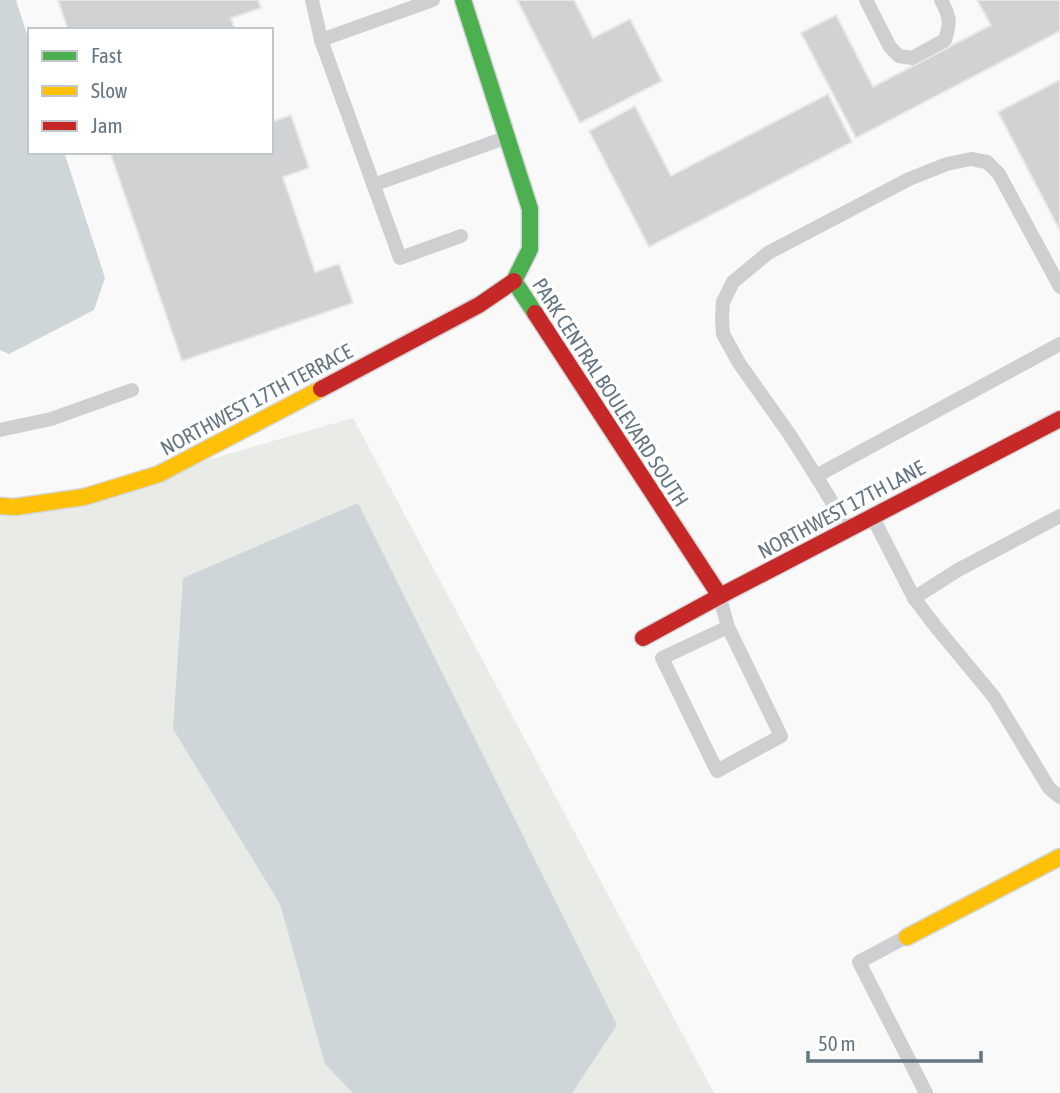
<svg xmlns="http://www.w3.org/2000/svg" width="1060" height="1093" viewBox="0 0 1060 1093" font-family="'Asap Condensed',sans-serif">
<rect width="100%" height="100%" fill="#f9f9f9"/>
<!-- green -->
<path fill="#e8ebe6" d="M 353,418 L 714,1093 L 0,1093 L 0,514 L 159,474 Z"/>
<!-- water -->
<g fill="#ced6d9">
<path d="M 0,0 L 16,0 L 30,44 L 30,152 L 64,152 L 105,278 L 94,310 L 9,354 L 0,350 Z"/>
<path d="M 358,503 L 617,1025 L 572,1093 L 353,1093 L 325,1064 L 280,904 L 173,729 L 183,578 Z"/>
</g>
<!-- building -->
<g fill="#d0d2d3" stroke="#e8e8e8" stroke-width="2">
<path d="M 58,0 L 258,0 L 261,8 L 231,18 L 235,30 L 68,30 Z"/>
<path d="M 517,0 L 574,0 L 593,38 L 630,19 L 662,81 L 580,123 Z"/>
<path d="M 977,0 L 1060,0 L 1060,31 L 856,138 L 801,33 L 836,15 L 873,87 L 991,25 Z"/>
<path d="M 1060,80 L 1060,231 L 998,112 Z"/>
<path d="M 828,94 L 852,142 L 649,247 L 589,131 L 635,106 L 671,176 Z"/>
<path d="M 291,115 L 309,168 L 283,177 L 315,272 L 339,264 L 353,303 L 182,361 L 110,152 L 271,152 L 271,122 Z"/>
</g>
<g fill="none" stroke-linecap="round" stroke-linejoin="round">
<!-- fast casing -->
<g stroke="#d5d6d7" stroke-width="19">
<path id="fast" d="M 463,0 L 530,209 L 530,249 L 514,281 L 535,313"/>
</g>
<!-- slow casing -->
<g stroke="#d5d6d7" stroke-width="19">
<g id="slow">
<path d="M 0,506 L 15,507 L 84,497 L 159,474 L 321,389"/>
<path d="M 907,937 L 1060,857"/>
</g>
</g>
<!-- jam casing -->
<g stroke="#d5d6d7" stroke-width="19">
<g id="jam">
<path d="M 535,313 L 720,596"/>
<path d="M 321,389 L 479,305 L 514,281"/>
<path d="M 643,638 L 720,596 L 1060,419"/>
</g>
</g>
<!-- lane -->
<g stroke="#cecfd0" stroke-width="14">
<path d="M 312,0 L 321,40"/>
<path d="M 433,0 L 321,40 L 400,258 L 461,236"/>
<path d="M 866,0 L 890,47 L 899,56 L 912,58 L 945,40 C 951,21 950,17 941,0"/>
<path d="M 373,185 L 505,138"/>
<path d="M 0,430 L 51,419 L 132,390"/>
<path d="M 816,476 L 790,435 L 739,363 L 723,334 L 722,319 L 723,302 L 733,282 L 768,253 L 909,179 L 947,164 L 971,159 L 987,162 L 999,174 L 1060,287"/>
<path d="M 873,518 L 914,598 L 958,570 L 1060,516"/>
<path d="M 848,528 L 816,476 L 1060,344"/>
<path d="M 720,598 L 728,627 L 781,736 L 717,771 L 662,658 L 728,627"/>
<path d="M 914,598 L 936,627 L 994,697 L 1049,788 L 1060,797"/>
<path d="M 904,938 L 859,962 L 926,1093"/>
</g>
<!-- fast -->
<use href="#fast" stroke="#4caf50" stroke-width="16"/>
<!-- slow -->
<use href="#slow" stroke="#ffc107" stroke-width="16"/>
<!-- jam -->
<use href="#jam" stroke="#c62828" stroke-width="16"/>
</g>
<g text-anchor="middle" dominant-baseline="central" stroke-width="7" stroke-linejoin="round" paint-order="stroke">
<!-- street labels -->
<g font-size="21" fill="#657683" stroke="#fff">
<text transform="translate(611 392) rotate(57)">PARK CENTRAL BOULEVARD SOUTH</text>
<text transform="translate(256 399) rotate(-28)">NORTHWEST 17TH TERRACE</text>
<text transform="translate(841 509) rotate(-28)">NORTHWEST 17TH LANE</text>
</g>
</g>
<!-- legend -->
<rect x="28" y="28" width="245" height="126" fill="#ffffff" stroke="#c1c8cd" stroke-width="2"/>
<rect x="42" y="51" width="35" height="10" fill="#4caf50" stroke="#c1c8cd" stroke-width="2"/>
<text x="91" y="63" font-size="21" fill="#657683">Fast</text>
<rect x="42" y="86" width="35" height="10" fill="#ffc107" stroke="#c1c8cd" stroke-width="2"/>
<text x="91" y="98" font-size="21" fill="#657683">Slow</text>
<rect x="42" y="121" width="35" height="10" fill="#c62828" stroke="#c1c8cd" stroke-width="2"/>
<text x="91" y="133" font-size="21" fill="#657683">Jam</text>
<!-- scale -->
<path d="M808 1051v10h173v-10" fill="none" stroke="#657683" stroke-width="3.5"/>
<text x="818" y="1051" font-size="21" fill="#657683" stroke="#ffffff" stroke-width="5" paint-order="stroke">50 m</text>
</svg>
